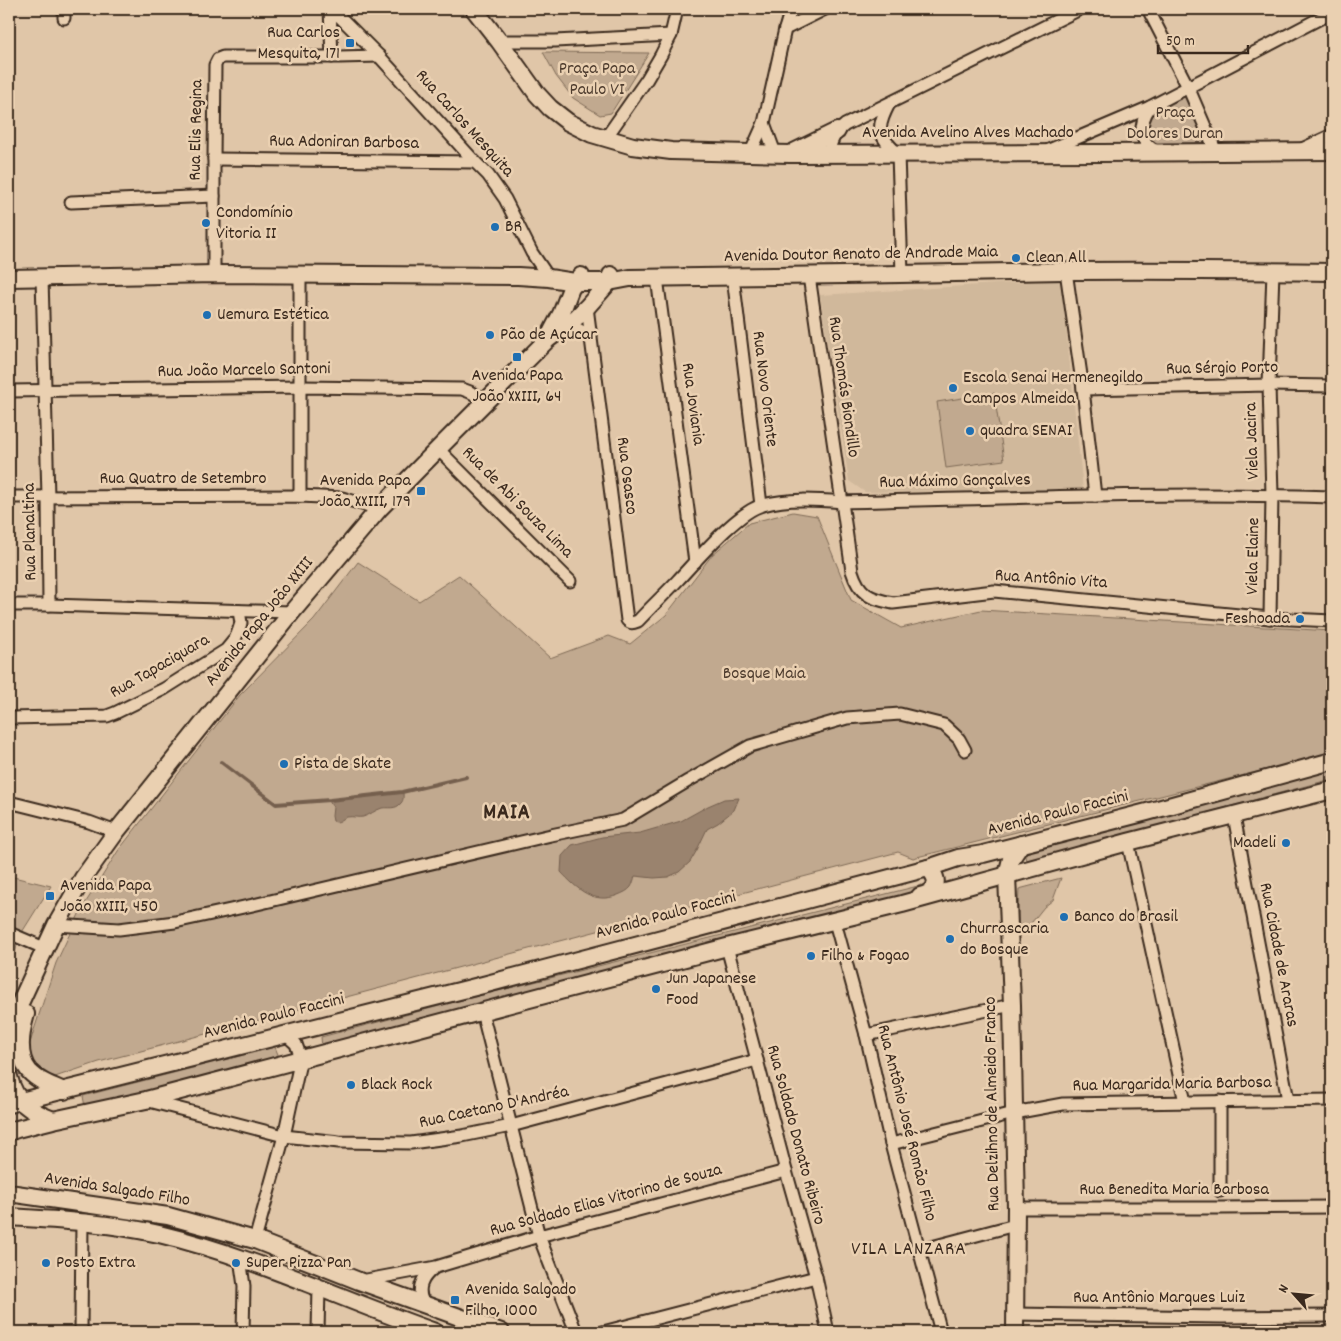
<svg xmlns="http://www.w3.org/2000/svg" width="1341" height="1341" viewBox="0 0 1341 1341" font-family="Dekko,sans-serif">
<rect width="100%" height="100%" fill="#e0c6a8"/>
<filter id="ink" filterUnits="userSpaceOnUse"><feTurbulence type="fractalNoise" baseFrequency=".02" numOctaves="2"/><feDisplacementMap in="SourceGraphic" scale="10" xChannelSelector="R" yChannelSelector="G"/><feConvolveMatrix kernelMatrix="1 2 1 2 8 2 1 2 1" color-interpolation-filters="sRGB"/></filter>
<g filter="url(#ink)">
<!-- built -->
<path fill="#d0b89b" d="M 1061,280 L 1083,490 L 865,492 L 849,481 L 820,295 Z"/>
<!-- green -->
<g fill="#c1a98f" stroke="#7e6a56">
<path d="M 543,52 L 649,53 L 611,113 L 600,115 L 573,98 L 556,76 Z"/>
<path d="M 1189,89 L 1212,146 L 1154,144 L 1146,131 L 1152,107 Z"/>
<path d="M 994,393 L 1004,460 L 946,468 L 937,402 Z"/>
<path d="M 793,512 L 817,516 L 851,600 L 901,628 L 981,610 L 1332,631 L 1332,753 L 913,858 L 898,852 L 99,1062 L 55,1077 L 37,1071 L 27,1053 L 34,1030 L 56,963 L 81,910 L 118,851 L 240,695 L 314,620 L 358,562 L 419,601 L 459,575 L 550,658 L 609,636 L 630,644 L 666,615 L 712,555 L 749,523 Z"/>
<path d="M 1332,769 L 1332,779 L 1026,861 L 1024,851 Z"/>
<path d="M 9,876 L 51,886 L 19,937 L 9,977 Z"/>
<path d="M 1061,878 L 1053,900 L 1044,907 L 1032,922 L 1017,934 L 1019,889 Z"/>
<path d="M 922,885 L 901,900 L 322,1047 L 321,1037 L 470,998 Z"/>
<path d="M 275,1047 L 279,1057 L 85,1107 L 83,1096 Z"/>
</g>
<!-- water -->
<g fill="#9a836e" stroke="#745f4e">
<path d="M 403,792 C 403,796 404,800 401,803 C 396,810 388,807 382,808 C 375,810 370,815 363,817 C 358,818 353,816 347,817 C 341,819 339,824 333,821 L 332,816 L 333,807 L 330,803 L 330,800 Z"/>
<path d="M 739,798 L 734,810 L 718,823 L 707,829 L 697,850 L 690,862 L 679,872 L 668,877 L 654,878 L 635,876 C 634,879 633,884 631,887 C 628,891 623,893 618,895 C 594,905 577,889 561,872 L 562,856 L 572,845 L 602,837 L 640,833 L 681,821 L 708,806 L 724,799 Z"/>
</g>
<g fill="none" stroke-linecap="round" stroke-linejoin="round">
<!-- stream -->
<path stroke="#745f4e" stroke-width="4" d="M 221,762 L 276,804 L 330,800 L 402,792 L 466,777"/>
<!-- street casing -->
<g stroke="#3b2a1e" stroke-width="15">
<g id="street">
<path d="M 330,9 L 332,57"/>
<path d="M 332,9 L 379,56 L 475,162 L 488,175 L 505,199 L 532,253 L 549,278"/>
<path d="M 1148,9 L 1188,87 L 1216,152"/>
<path d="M 64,18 L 64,9"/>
<path d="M 785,29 L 825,9"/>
<path d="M 499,41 L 555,41 L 671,35"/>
<path d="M 889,104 C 876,129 877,134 898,154 L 902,274"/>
<path d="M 1150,107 C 1139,123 1137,144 1159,152"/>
<path d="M 764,123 L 775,153"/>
<path d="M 605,139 L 647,79 L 661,55 L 671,35 L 677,9"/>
<path d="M 1302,149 L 1332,135"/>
<path d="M 1049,150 L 1150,107 L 1332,12"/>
<path d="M 750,154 L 764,123 L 785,29 L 791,9"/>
<path d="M 829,154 C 830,141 835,133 845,125 L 1080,9"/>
<path d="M 214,159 L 475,162"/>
<path d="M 71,202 L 214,196"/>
<path d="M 1066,271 L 1083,389 L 1095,496"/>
<path d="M 214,274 L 214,159 L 215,65 L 218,59 L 223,57 L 339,57 L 379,56"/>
<path d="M 809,276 L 852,571 C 859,594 870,599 893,603 L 994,591 L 1270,618 L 1332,621"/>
<path d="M 733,277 L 761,505"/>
<path d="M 42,278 L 48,497 L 49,605"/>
<path d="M 657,278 L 695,562"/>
<path d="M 587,307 L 627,620 C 631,624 633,623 638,621 C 651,607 665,594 678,580 C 696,561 739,510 763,505 C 788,498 816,500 843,502 C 1006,498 1169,492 1332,497"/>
<path d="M 566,326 L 578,329 L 591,336"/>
<path d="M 1083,389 L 1269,385 L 1332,386"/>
<path d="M 9,391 L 300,387 L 462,389 L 470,392 L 486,401"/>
<path d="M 438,449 L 570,581"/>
<path d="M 300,496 L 300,274"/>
<path d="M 9,497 L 300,496 L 342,498 L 379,509"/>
<path d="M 9,605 L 49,605 L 292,612"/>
<path d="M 1270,618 L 1272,495 L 1269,385 L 1273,271"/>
<path d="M 9,718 L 107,716 L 115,713 L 164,689 L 226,650 L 235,639 L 238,632 L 241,623 L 239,611"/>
<path d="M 9,802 L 89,822 L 116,832"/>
<path d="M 1234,816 L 1288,1100"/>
<path d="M 1128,842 L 1185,1102"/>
<path d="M 835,922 L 866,1035 L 891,1144 L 941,1332"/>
<path d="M 56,925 L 119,929 L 175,922 L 253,905 L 551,835 L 623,820 L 688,781 L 750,746 L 847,718 L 900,714 L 944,725 L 959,739 L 965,750"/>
<path d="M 9,933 L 44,948"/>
<path d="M 727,947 L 757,1060 L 786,1171 L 816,1277 L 828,1332"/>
<path d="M 482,1012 L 539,1236 L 576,1332"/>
<path d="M 866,1035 L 1012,1005"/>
<path d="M 149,1101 L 284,1136 L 339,1142 L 411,1143 L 462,1136 L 511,1126 L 757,1060"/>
<path d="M 1220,1101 L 1220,1191"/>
<path d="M 891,1144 L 1014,1113 L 1063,1104 L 1332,1100"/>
<path d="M 1016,1208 L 1220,1208 L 1332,1207"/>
<path d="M 255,1240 L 284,1136 L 301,1058 L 296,1044 L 285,1034"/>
<path d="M 920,1250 L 1015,1225"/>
<path d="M 240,1258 L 244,1286 L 243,1332"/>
<path d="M 361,1281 L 436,1267 L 539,1236 L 786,1171"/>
<path d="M 424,1305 C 416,1289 421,1278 434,1268"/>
<path d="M 1015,1314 L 1221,1317 L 1332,1316"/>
<path d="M 81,1332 L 82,1221"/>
<path d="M 318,1332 L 319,1287"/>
<path d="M 603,1332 L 816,1277"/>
</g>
</g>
<!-- secondary casing -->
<g stroke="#3b2a1e" stroke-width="20">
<g id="secondary">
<path d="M 474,9 L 499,41 L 537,94 L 550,108 L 568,122 L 592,134 L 633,146 L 671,151 L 790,154 L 1103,153 L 1332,151"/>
<path d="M 794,152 L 837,131"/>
<path d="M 9,278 L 214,274 L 518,276 L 549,278 L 575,282 L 609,282 L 630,278 C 775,277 919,273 1064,271 C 1153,270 1243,271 1332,272"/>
<path d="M 551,333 L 561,314 L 571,288 L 581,276"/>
<path d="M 920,896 C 937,892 941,880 928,868"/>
<path d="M 26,1014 C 21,1031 16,1055 29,1071 C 38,1081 52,1086 64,1091"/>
<path d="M 9,1035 L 21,1001 L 56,925 L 83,878 L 116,832 L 292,612 L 379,509 L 438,449 L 547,340 L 577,317 L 587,307 L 609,282 L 611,275"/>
<path d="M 9,1077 C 15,1102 30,1111 53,1120"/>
<path d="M 9,1104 L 483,985 L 928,868 L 958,858 L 983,854 L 1147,812 L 1332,761"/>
<path d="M 9,1132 L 17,1129 L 53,1120 L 146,1100 L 727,947 L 902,904 L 1128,842 L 1332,790"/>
<path d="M 9,1193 L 168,1216 L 255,1240 L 359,1281 L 501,1332"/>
<path d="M 9,1217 C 60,1220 110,1223 159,1234 C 255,1257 343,1300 435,1332"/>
<path d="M 1015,1332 L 1016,1208 L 1012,1005 L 1007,875 L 1011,859 L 1021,844"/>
</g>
</g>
<!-- street -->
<use href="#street" stroke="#ead0b1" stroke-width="11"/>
<!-- secondary -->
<use href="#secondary" stroke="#ead0b1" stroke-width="16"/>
</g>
</g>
<!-- markers -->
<g fill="#1f6fb2" stroke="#ead0b1" stroke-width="2">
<rect x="345" y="38" width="10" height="10" rx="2.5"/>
<circle cx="206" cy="223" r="5"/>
<circle cx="495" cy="227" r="5"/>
<circle cx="1016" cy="258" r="5"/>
<circle cx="207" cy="315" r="5"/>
<circle cx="490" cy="335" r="5"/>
<rect x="512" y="352" width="10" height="10" rx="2.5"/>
<circle cx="953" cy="388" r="5"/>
<circle cx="970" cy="431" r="5"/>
<rect x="416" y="486" width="10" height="10" rx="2.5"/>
<circle cx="1300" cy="619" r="5"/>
<circle cx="284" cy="764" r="5"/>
<circle cx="1286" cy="843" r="5"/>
<rect x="45" y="891" width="10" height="10" rx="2.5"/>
<circle cx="1064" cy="917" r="5"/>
<circle cx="950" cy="939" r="5"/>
<circle cx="811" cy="956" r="5"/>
<circle cx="656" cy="989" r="5"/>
<circle cx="351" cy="1085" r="5"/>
<circle cx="46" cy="1263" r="5"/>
<circle cx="236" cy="1263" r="5"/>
<rect x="450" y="1295" width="10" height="10" rx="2.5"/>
</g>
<g text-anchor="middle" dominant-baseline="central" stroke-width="5" stroke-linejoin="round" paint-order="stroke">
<!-- poi labels -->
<g font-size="18" fill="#3b2a1e" stroke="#ead0b1" text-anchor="start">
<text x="340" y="33" text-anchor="end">Rua Carlos<tspan x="340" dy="21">Mesquita, 171</tspan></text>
<text x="216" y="213">Condomínio<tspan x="216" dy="21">Vitoria II</tspan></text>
<text x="505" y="227">BR</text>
<text x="1026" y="258">Clean All</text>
<text x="217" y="315">Uemura Estética</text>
<text x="500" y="335">Pão de Açúcar</text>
<text x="517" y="376" text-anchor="middle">Avenida Papa<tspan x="517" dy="21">João XXIII, 64</tspan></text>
<text x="963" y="378">Escola Senai Hermenegildo<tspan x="963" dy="21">Campos Almeida</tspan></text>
<text x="980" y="431">quadra SENAI</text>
<text x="411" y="481" text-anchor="end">Avenida Papa<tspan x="411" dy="21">João XXIII, 179</tspan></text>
<text x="1290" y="619" text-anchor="end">Feshoada</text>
<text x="294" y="764">Pista de Skate</text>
<text x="1276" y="843" text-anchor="end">Madeli</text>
<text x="60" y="886">Avenida Papa<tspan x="60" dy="21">João XXIII, 450</tspan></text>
<text x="1074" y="917">Banco do Brasil</text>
<text x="960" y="929">Churrascaria<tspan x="960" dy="21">do Bosque</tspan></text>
<text x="821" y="956">Filho &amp; Fogao</text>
<text x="666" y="979">Jun Japanese<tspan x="666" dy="21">Food</tspan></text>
<text x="361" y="1085">Black Rock</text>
<text x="56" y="1263">Posto Extra</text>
<text x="246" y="1263">Super Pizza Pan</text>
<text x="465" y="1290">Avenida Salgado<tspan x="465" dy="21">Filho, 1000</tspan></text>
</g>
<!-- park labels -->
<g font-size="18" fill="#4f3d2f" stroke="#ead0b1">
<text x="597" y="69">Praça Papa<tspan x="597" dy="21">Paulo VI</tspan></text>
<text x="1175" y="113">Praça<tspan x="1175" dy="21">Dolores Duran</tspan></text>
<text x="764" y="674">Bosque Maia</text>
</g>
<!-- street labels -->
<g font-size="18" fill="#3b2a1e" stroke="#ead0b1">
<text transform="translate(464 124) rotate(48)">Rua Carlos Mesquita</text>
<text transform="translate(197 130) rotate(-89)">Rua Elis Regina</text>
<text x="968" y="133">Avenida Avelino Alves Machado</text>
<text transform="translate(344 143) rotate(1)">Rua Adoniran Barbosa</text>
<text transform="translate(861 255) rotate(-1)">Avenida Doutor Renato de Andrade Maia</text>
<text transform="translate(1222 369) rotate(-1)">Rua Sérgio Porto</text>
<text transform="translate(244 371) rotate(-1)">Rua João Marcelo Santoni</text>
<text transform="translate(843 387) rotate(82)">Rua Thomás Biondillo</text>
<text transform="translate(764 389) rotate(83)">Rua Novo Oriente</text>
<text transform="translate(692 404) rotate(82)">Rua Joviania</text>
<text transform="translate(1253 441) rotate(-92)">Viela Jacira</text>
<text transform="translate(626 476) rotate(83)">Rua Osasco</text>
<text x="183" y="479">Rua Quatro de Setembro</text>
<text transform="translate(955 482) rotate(-1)">Rua Máximo Gonçalves</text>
<text transform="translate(517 503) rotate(45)">Rua de Abi Souza Lima</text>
<text transform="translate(31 532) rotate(-91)">Rua Planaltina</text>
<text transform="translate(1254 556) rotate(-89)">Viela Elaine</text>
<text transform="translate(1051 580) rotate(4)">Rua Antônio Vita</text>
<text transform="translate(260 622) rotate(-51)">Avenida Papa João XXIII</text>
<text transform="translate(160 667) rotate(-30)">Rua Tapaciquara</text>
<text transform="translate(1058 814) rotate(-14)">Avenida Paulo Faccini</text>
<text transform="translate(666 916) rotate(-15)">Avenida Paulo Faccini</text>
<text transform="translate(1278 955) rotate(79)">Rua Cidade de Araras</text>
<text transform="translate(274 1017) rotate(-14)">Avenida Paulo Faccini</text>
<text transform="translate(1172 1085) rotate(-1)">Rua Margarida Maria Barbosa</text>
<text transform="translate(993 1104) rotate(-91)">Rua Delzihno de Almeido Franco</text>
<text transform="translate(494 1108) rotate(-12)">Rua Caetano D'Andréa</text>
<text transform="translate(906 1123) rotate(76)">Rua Antônio José Romão Filho</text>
<text transform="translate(795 1135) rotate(75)">Rua Soldado Donato Ribeiro</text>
<text transform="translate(117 1190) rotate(9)">Avenida Salgado Filho</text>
<text x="1174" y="1190">Rua Benedita Maria Barbosa</text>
<text transform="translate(606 1201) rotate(-15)">Rua Soldado Elias Vitorino de Souza</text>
<text x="1159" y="1298">Rua Antônio Marques Luiz</text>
</g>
<!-- neighbourhood labels -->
<g font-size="19" letter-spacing="1" fill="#3b2a1e" stroke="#ead0b1">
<text x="909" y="1250">VILA LANZARA</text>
</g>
<!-- district labels -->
<g font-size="22" font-weight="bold" letter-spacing="1" fill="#3b2a1e" stroke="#ead0b1">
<text x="507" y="813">MAIA</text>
</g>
</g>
<!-- margin -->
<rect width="1341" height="1341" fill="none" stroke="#ead0b1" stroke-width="30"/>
<rect x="15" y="15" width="1311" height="1311" fill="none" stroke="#3b2a1e" stroke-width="2" filter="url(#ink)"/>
<!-- north arrow -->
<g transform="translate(1294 1294) rotate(297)" stroke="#ead0b1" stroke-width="4" paint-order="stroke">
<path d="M0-4L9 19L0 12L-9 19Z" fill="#3b2a1e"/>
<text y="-8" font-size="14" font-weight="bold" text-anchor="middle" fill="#3b2a1e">N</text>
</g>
<!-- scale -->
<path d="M1158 45v8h90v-8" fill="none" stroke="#3b2a1e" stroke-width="2.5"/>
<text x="1166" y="45" font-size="15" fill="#3b2a1e" stroke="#ead0b1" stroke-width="4" paint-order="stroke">50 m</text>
</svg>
